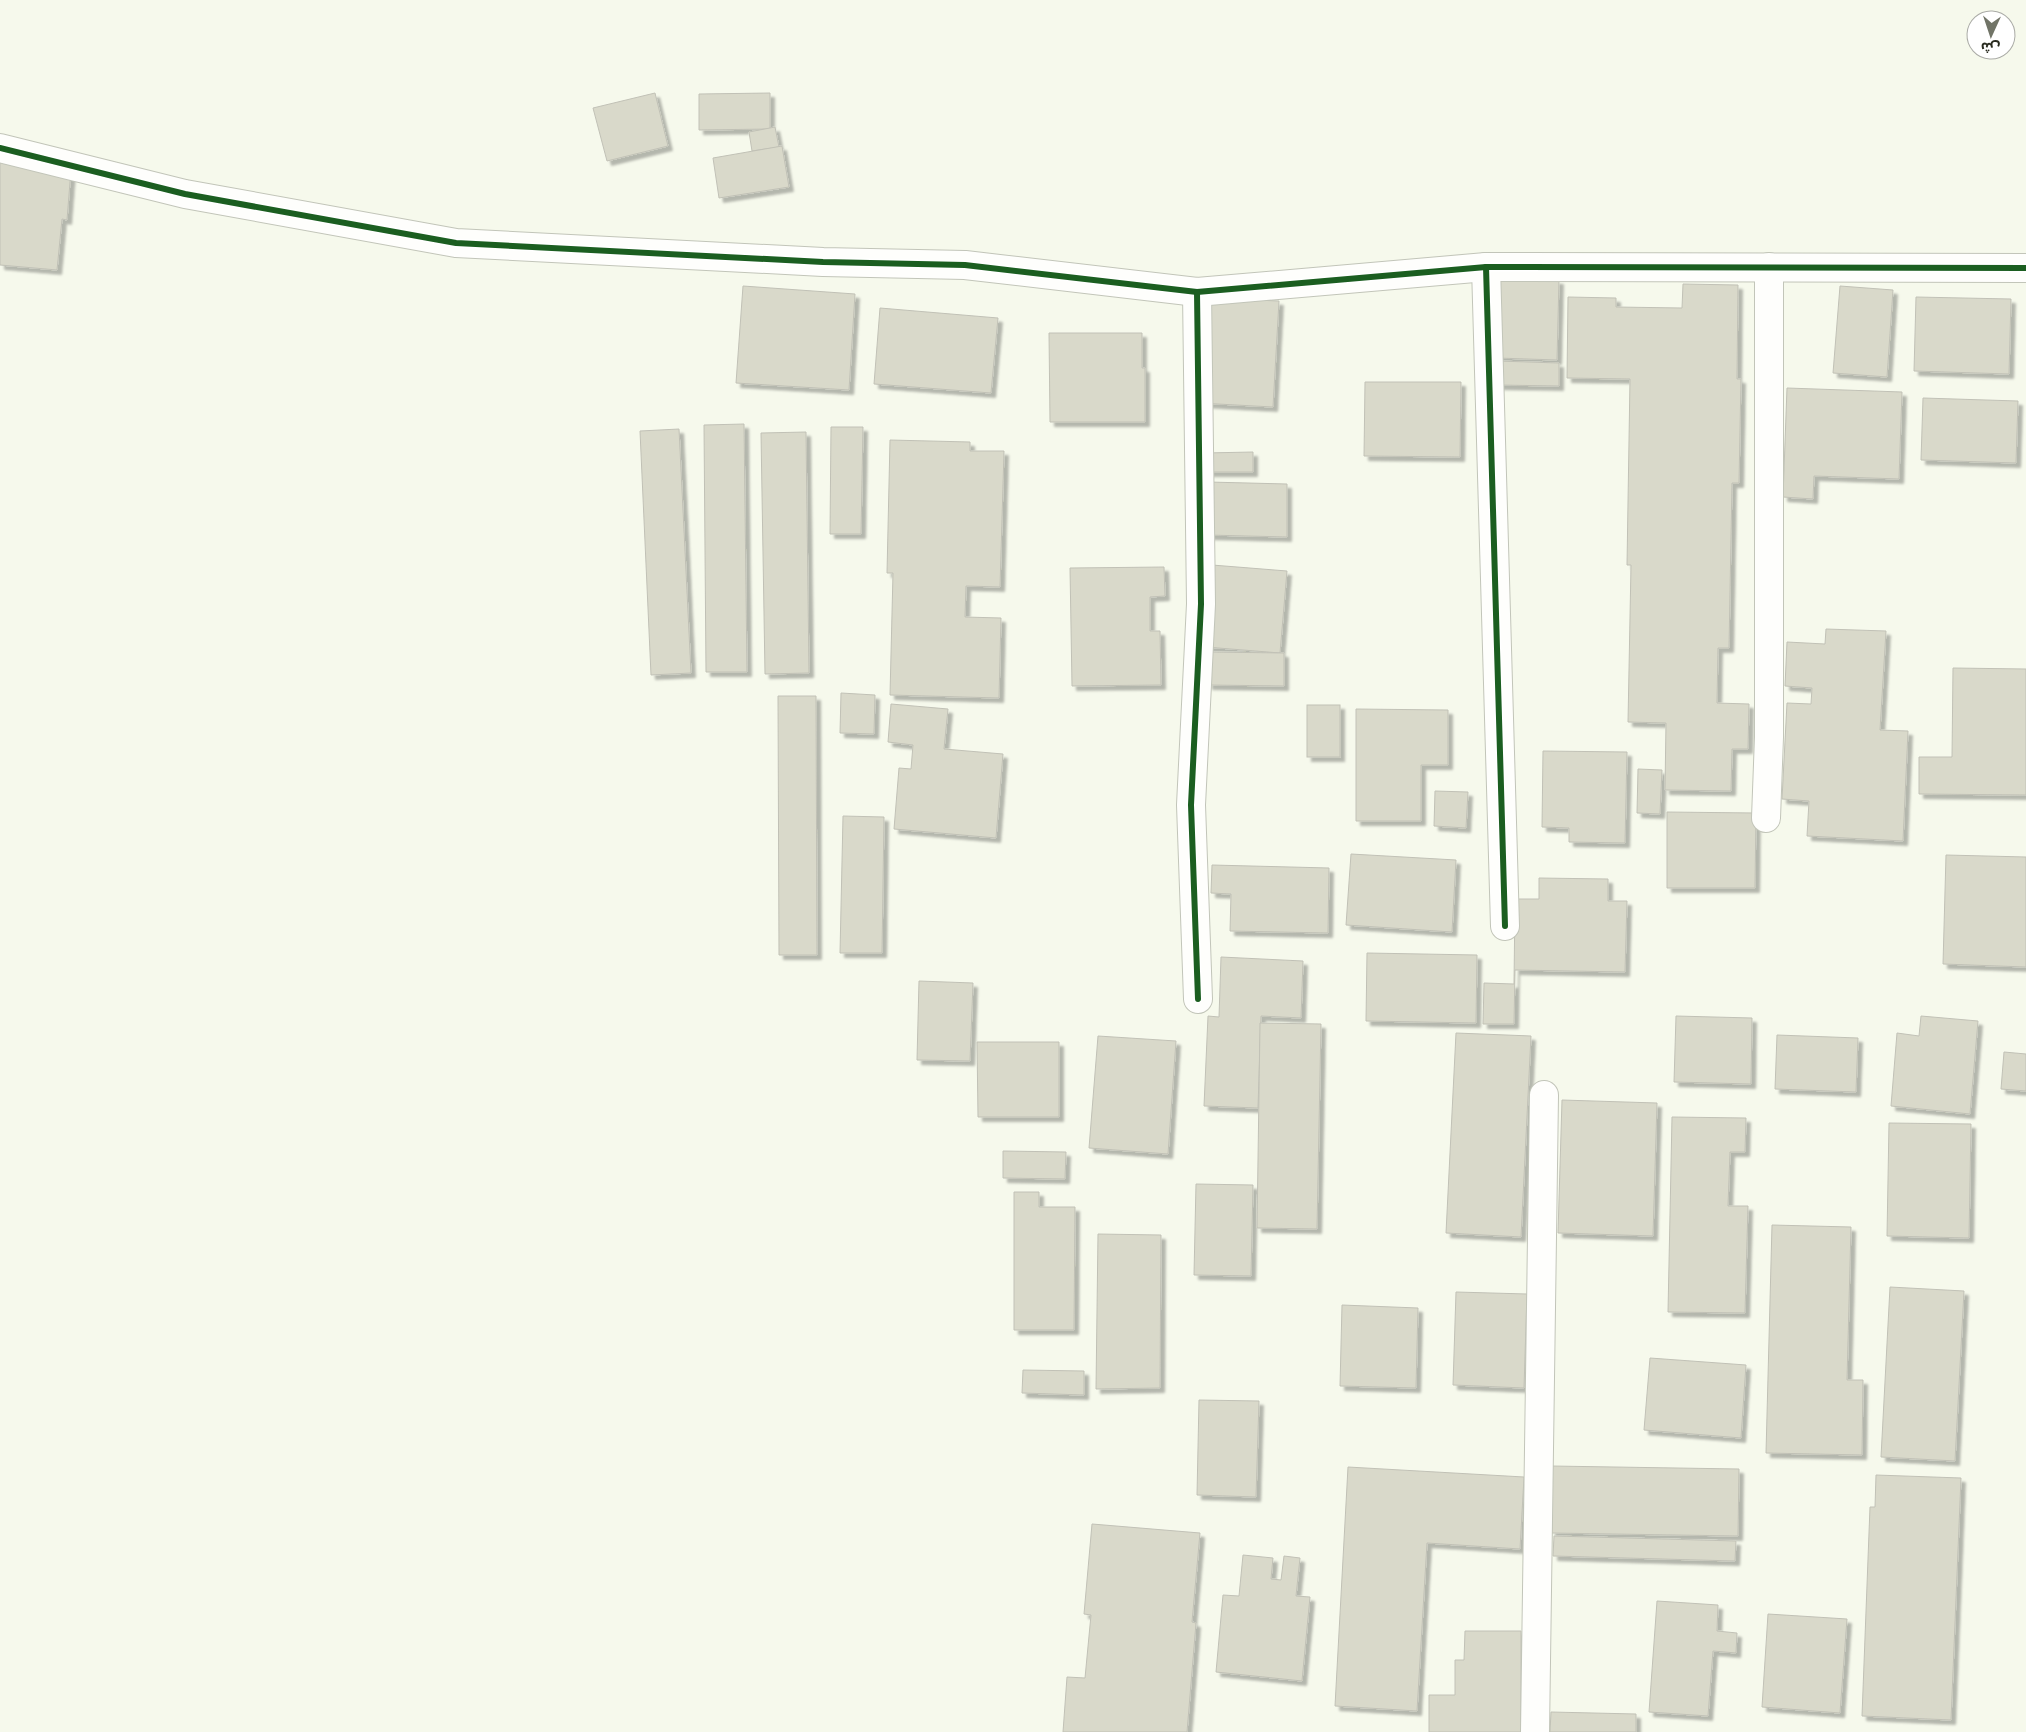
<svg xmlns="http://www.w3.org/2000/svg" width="2026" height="1732" viewBox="0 0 2026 1732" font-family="'IBM Plex Sans','Noto Sans Arabic',sans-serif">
<defs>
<filter id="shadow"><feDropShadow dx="4.5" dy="4.5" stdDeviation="1" flood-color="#0004"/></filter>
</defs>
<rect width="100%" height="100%" fill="#f6f9ec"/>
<!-- building -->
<g fill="#d9d9ca" stroke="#c1c1b6" filter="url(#shadow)">
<path d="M 655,93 L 668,146 L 607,161 L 593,108 Z"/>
<path d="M 770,93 L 770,129 L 699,130 L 699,94 Z"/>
<path d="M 775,127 L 779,147 L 752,151 L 749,132 Z"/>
<path d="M 782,146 L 789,187 L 719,198 L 713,158 Z"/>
<path d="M 0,151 L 72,157 L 67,220 L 62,219 L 57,270 L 0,265 Z"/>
<path d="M 1499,278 L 1559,280 L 1557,360 L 1497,358 Z"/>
<path d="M 1683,284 L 1738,285 L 1737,379 L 1741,379 L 1739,483 L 1732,483 L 1729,648 L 1718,648 L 1717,703 L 1749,704 L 1748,749 L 1732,749 L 1731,791 L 1665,790 L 1666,723 L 1628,722 L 1631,565 L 1627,565 L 1630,379 L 1567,378 L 1568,297 L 1616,298 L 1616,307 L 1682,308 Z"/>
<path d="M 743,286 L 855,294 L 849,390 L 736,383 Z"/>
<path d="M 1840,286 L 1893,290 L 1887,377 L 1833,373 Z"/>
<path d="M 1916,297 L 2011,299 L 2009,374 L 1914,371 Z"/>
<path d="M 1204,298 L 1279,301 L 1273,407 L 1199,403 Z"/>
<path d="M 880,308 L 998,318 L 991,393 L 874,384 Z"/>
<path d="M 1049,333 L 1142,333 L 1142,368 L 1145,368 L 1145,422 L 1050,422 Z"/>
<path d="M 1497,361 L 1559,363 L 1559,386 L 1496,385 Z"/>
<path d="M 1365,382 L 1461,382 L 1460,457 L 1364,456 Z"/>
<path d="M 1787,388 L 1902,392 L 1899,479 L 1814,476 L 1813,499 L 1783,497 Z"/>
<path d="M 1923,398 L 2018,401 L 2016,463 L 1921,460 Z"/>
<path d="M 744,424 L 747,672 L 706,672 L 704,425 Z"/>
<path d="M 831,427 L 863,427 L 861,534 L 830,534 Z"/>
<path d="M 679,429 L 691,673 L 651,675 L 640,431 Z"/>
<path d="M 806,432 L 809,673 L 765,674 L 761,433 Z"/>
<path d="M 890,440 L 970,442 L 970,451 L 1004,451 L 1000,587 L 966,586 L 965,617 L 1001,618 L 999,698 L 890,695 L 893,573 L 887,573 Z"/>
<path d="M 1253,452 L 1253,472 L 1204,472 L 1204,453 Z"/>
<path d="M 1208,482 L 1287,484 L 1287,537 L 1207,535 Z"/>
<path d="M 1212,565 L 1287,571 L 1280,653 L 1206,647 Z"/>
<path d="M 1164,567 L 1165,596 L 1150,597 L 1150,631 L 1160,631 L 1161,685 L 1072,686 L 1070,568 Z"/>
<path d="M 1826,629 L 1886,631 L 1880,730 L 1908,731 L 1903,841 L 1807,836 L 1809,801 L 1782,799 L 1787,703 L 1811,704 L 1812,688 L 1785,686 L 1787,642 L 1825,644 Z"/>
<path d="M 1208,652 L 1284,653 L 1284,686 L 1208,685 Z"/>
<path d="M 1953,668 L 2026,669 L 2026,795 L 1919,794 L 1919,757 L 1952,757 Z"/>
<path d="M 841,693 L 875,695 L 874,734 L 840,733 Z"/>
<path d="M 778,696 L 816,696 L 817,955 L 779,955 Z"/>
<path d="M 891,704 L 948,709 L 944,749 L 1003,754 L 996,838 L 894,829 L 899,768 L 911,769 L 913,745 L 888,742 Z"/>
<rect x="1307" y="705" width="33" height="52"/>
<path d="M 1356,709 L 1448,710 L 1448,765 L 1421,765 L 1421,821 L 1356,821 Z"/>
<path d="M 1543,751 L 1627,752 L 1625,843 L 1569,842 L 1569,828 L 1542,827 Z"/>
<path d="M 1638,769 L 1662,770 L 1660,814 L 1637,813 Z"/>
<path d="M 1435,791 L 1468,792 L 1466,828 L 1434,826 Z"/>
<path d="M 1667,812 L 1756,813 L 1755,888 L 1667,888 Z"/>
<path d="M 843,816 L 884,817 L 882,953 L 840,953 Z"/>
<path d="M 1351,854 L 1456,860 L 1452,932 L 1346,925 Z"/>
<path d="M 1946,855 L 2026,857 L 2026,967 L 1943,964 Z"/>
<path d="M 1212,865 L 1329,868 L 1328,933 L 1230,931 L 1231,894 L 1211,893 Z"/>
<path d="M 1539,878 L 1608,879 L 1608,901 L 1627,901 L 1625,972 L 1515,970 L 1514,1024 L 1483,1024 L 1484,983 L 1514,984 L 1515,899 L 1539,899 Z"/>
<path d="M 1367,953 L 1477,955 L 1476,1023 L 1366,1021 Z"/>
<path d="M 1221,957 L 1303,961 L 1301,1018 L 1261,1016 L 1258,1108 L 1204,1106 L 1208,1016 L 1219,1017 Z"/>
<path d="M 919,981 L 973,983 L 970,1061 L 917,1060 Z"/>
<path d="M 1676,1016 L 1752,1018 L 1751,1084 L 1674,1082 Z"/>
<path d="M 1921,1016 L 1978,1021 L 1970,1114 L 1891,1106 L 1897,1033 L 1919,1036 Z"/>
<path d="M 1260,1023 L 1321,1024 L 1317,1229 L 1257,1228 Z"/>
<path d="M 1456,1033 L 1531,1036 L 1521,1237 L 1446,1233 Z"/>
<path d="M 1777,1035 L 1858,1038 L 1856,1092 L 1775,1089 Z"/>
<path d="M 1098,1036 L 1176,1041 L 1168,1154 L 1089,1148 Z"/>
<path d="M 977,1042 L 1059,1042 L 1059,1117 L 978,1117 Z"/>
<path d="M 2004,1052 L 2026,1054 L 2026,1091 L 2001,1089 Z"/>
<path d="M 1562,1100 L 1657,1103 L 1653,1236 L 1558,1233 Z"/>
<path d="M 1672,1117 L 1746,1118 L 1745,1152 L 1730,1152 L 1728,1206 L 1748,1206 L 1745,1313 L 1668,1312 Z"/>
<path d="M 1889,1123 L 1971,1124 L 1969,1238 L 1887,1236 Z"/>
<path d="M 1003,1151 L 1066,1152 L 1065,1179 L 1003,1178 Z"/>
<path d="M 1196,1184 L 1253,1185 L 1251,1276 L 1194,1275 Z"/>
<path d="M 1014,1192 L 1039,1192 L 1039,1207 L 1075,1207 L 1074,1330 L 1014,1330 Z"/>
<path d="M 1772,1225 L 1851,1227 L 1847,1380 L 1863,1380 L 1862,1455 L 1766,1453 Z"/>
<path d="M 1098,1234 L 1161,1235 L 1160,1388 L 1096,1389 Z"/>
<path d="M 1890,1287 L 1964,1291 L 1955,1461 L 1881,1457 Z"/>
<path d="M 1456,1292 L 1527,1294 L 1524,1388 L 1453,1385 Z"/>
<path d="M 1342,1305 L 1418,1308 L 1416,1388 L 1340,1386 Z"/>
<path d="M 1650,1358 L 1746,1365 L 1741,1438 L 1644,1430 Z"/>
<path d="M 1023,1370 L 1084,1371 L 1084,1395 L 1022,1393 Z"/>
<path d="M 1199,1400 L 1259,1401 L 1256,1497 L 1197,1495 Z"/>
<path d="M 1552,1466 L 1739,1469 L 1738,1536 L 1551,1533 Z"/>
<path d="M 1348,1467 L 1524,1477 L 1520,1549 L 1427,1543 L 1417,1711 L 1335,1706 Z"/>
<path d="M 1876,1475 L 1961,1478 L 1951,1720 L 1862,1716 L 1870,1507 L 1875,1507 Z"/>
<path d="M 1092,1524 L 1200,1533 L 1192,1622 L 1196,1623 L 1187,1732 L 1063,1732 L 1067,1677 L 1085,1678 L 1091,1615 L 1084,1614 Z"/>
<path d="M 1554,1536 L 1736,1541 L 1735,1561 L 1553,1556 Z"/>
<path d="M 1243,1555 L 1273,1558 L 1271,1579 L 1281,1580 L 1284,1556 L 1300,1558 L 1296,1596 L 1310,1597 L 1302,1681 L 1216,1672 L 1223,1595 L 1239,1596 Z"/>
<path d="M 1657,1601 L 1718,1605 L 1717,1631 L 1737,1633 L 1736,1653 L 1713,1651 L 1708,1716 L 1649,1712 Z"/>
<path d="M 1768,1614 L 1847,1619 L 1840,1713 L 1762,1707 Z"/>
<path d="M 1465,1631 L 1521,1631 L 1521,1732 L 1429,1732 L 1429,1695 L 1455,1695 L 1455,1660 L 1464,1660 Z"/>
<path d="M 1551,1712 L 1636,1714 L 1636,1732 L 1550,1732 Z"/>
</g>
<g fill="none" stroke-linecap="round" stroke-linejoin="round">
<!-- minor casing -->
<g stroke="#c2c5b9" stroke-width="30">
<g id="minor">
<path d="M 0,148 L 185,194 L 456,243 L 823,262 L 965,265 L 1197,292 L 1486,267 L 2026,268"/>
<path d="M 1486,267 L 1505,926"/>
<path d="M 1197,292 L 1201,604 L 1191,805 L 1198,999"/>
<path d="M 1766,818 L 1769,737 L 1769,267"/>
<path d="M 1535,1732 L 1544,1095"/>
</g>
</g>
<!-- minor -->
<use href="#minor" stroke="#fefefc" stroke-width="28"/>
<!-- cycleway casing -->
<g stroke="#fff" stroke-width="9">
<g id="cycleway">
<path d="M 0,148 L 185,194 L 456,243 L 823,262 L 965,265 L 1197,292 L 1486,267 L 2026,268"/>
<path d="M 1486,267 L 1505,926"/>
<path d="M 1197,292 L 1201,604 L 1191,805 L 1198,999"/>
</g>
</g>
<!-- cycleway -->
<use href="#cycleway" stroke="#1b5e20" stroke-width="6"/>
</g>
<!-- north arrow -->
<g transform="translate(1991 35) rotate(183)"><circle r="24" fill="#ffffff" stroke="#aaaba6"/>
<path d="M0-4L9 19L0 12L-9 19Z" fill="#717467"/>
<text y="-8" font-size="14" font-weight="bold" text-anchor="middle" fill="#2a2c20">ش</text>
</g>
</svg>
